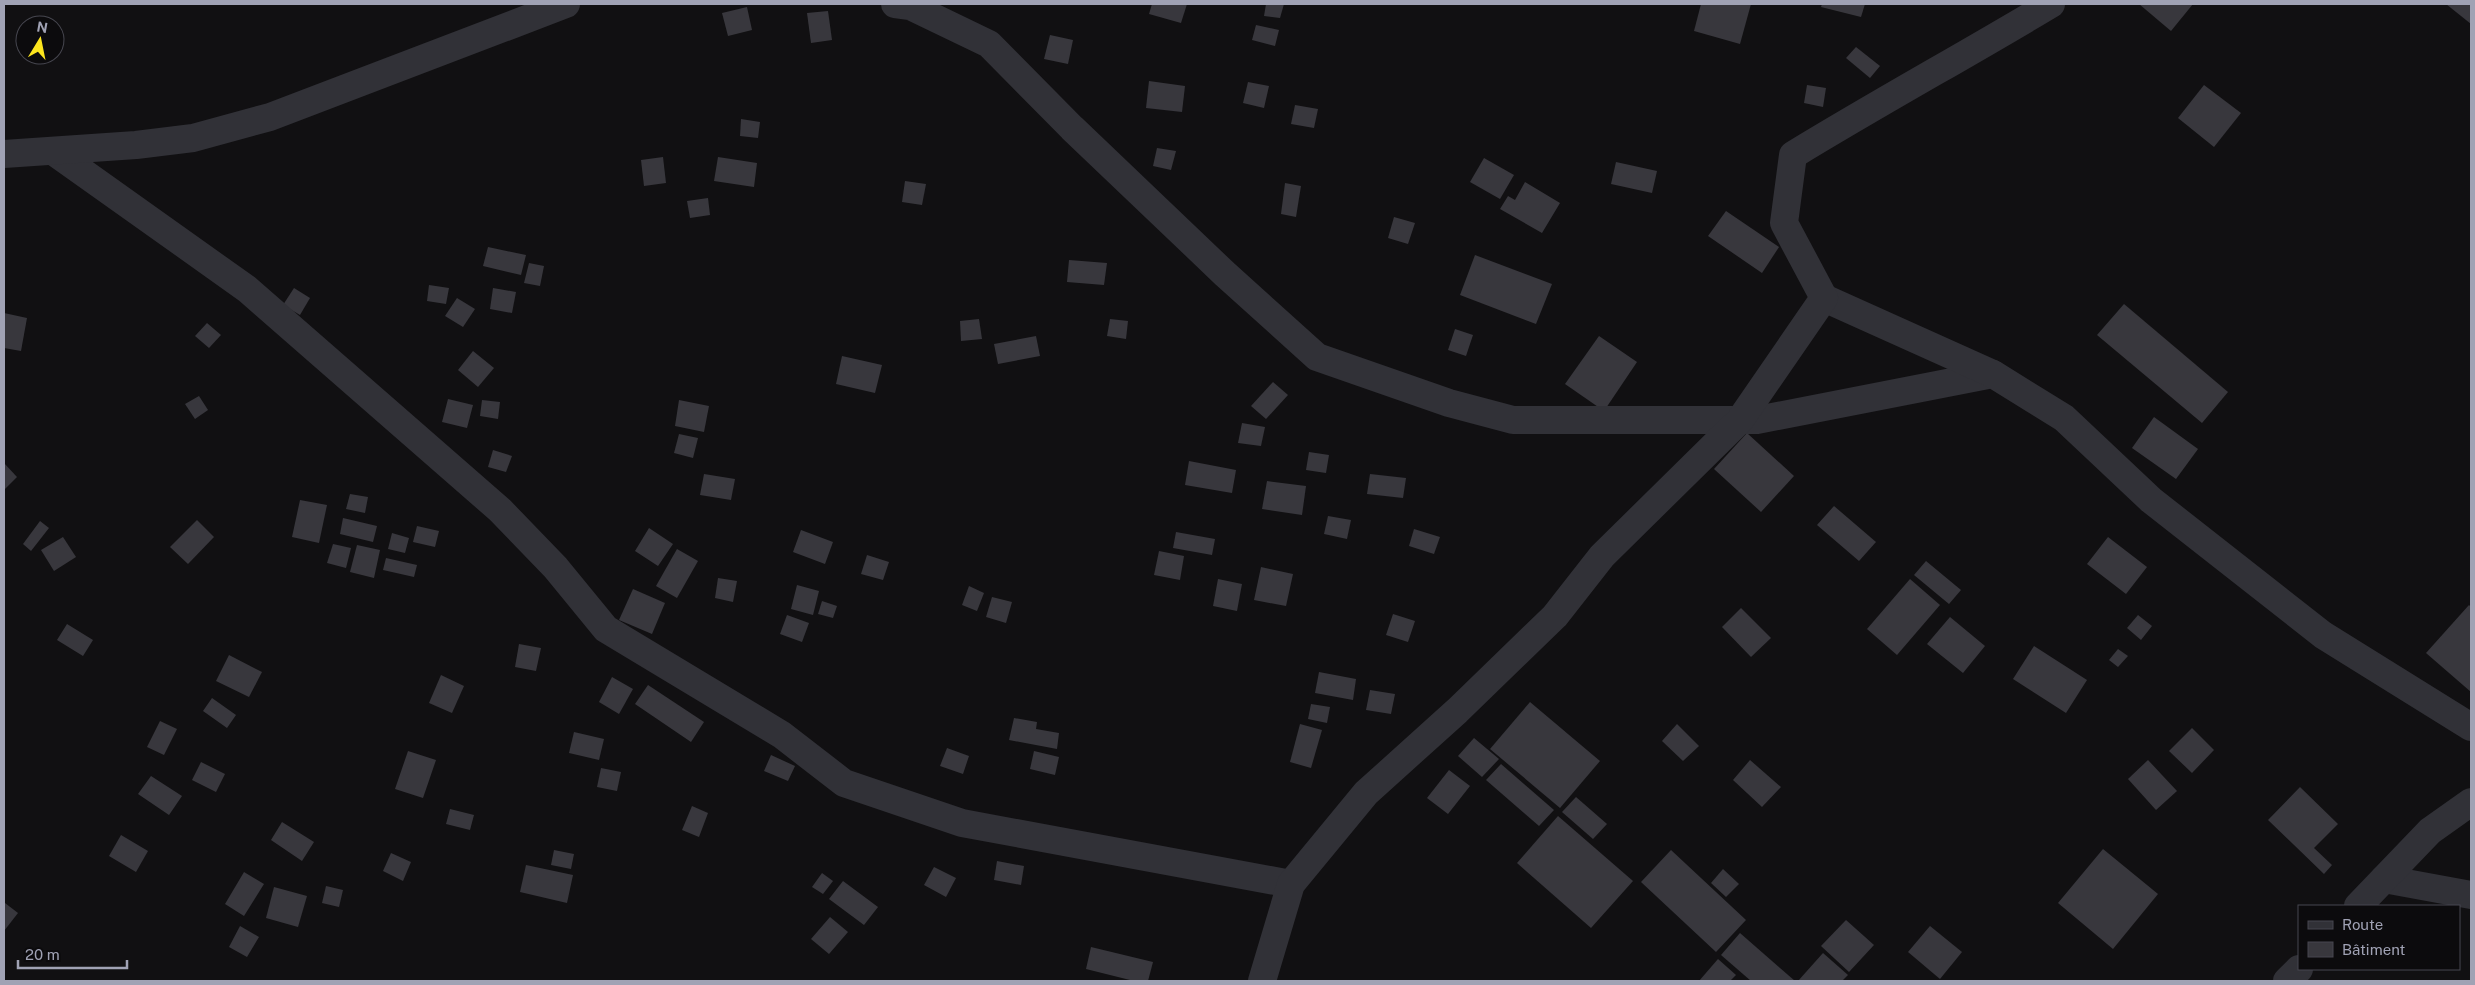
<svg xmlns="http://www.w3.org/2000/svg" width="2475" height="985" viewBox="0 0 2475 985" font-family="'Public Sans',sans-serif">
<rect width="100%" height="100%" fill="#111012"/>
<!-- building -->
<g fill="#38373d">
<path d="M 1152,4 L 1187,4 L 1181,23 L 1149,14 Z"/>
<path d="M 1266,4 L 1284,4 L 1280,18 L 1264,16 Z"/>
<path d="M 1701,4 L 1751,4 L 1740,44 L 1694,31 Z"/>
<path d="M 1822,4 L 1865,4 L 1861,17 L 1821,7 Z"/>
<path d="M 2139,4 L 2193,4 L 2171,31 Z"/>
<path d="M 2446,4 L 2471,4 L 2471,24 Z"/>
<path d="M 747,7 L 752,30 L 728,36 L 722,13 Z"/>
<path d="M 828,11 L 832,40 L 811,43 L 807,13 Z"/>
<path d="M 1256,25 L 1279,30 L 1275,46 L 1252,40 Z"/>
<path d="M 1050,35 L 1073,40 L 1068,64 L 1044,59 Z"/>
<path d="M 1856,47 L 1880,66 L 1870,78 L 1846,58 Z"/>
<path d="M 1149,81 L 1185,86 L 1182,112 L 1146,108 Z"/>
<path d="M 1248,82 L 1269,86 L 1264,108 L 1243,103 Z"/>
<path d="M 1807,85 L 1826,88 L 1823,107 L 1804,103 Z"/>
<path d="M 2204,85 L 2241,113 L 2214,147 L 2178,118 Z"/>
<path d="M 1295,105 L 1318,109 L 1314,128 L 1291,124 Z"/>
<path d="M 741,119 L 760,122 L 758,138 L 740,136 Z"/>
<path d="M 1157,148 L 1176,151 L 1171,170 L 1153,166 Z"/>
<path d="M 663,157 L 666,183 L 644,186 L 641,160 Z"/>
<path d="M 718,157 L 757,163 L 754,187 L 714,181 Z"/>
<path d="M 1484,158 L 1514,175 L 1500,199 L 1470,182 Z"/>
<path d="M 1616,162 L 1657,171 L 1652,193 L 1611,184 Z"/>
<path d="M 905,181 L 926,184 L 922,205 L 902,202 Z"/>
<path d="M 1525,182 L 1560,203 L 1542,233 L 1500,209 L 1508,196 L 1515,200 Z"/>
<path d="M 1285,183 L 1301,186 L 1296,217 L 1281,214 Z"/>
<path d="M 708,198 L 710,215 L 690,218 L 687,201 Z"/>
<path d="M 1726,211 L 1779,247 L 1762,273 L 1708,236 Z"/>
<path d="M 1394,217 L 1415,223 L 1408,244 L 1388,238 Z"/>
<path d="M 488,247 L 526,255 L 521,275 L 483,266 Z"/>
<path d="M 1475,255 L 1552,284 L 1536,324 L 1460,295 Z"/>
<path d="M 1069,260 L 1107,263 L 1104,285 L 1067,282 Z"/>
<path d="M 529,263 L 544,266 L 540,286 L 524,283 Z"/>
<path d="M 429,285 L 449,288 L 446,304 L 427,301 Z"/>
<path d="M 294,288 L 310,298 L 300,315 L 283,305 Z"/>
<path d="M 493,288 L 516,292 L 512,313 L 490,309 Z"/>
<path d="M 457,298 L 475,309 L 463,327 L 445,316 Z"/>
<path d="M 2124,304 L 2228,392 L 2202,423 L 2097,335 Z"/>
<path d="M 4,313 L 27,318 L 21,351 L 4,348 Z"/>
<path d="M 979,319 L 982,339 L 961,341 L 960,321 Z"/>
<path d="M 1110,319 L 1128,321 L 1126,339 L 1107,336 Z"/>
<path d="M 207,323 L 221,335 L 209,348 L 195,336 Z"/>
<path d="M 1455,329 L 1473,335 L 1466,356 L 1448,350 Z"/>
<path d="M 1036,336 L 1040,356 L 998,364 L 994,344 Z"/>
<path d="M 1599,336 L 1637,362 L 1604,411 L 1565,384 Z"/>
<path d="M 473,351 L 494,368 L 478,387 L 458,370 Z"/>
<path d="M 842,356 L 882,365 L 875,393 L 836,384 Z"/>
<path d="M 1273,382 L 1288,395 L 1266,419 L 1251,406 Z"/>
<path d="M 199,396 L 208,410 L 195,419 L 185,404 Z"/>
<path d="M 448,399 L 473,405 L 467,428 L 442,422 Z"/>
<path d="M 482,400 L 500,402 L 498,419 L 480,416 Z"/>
<path d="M 679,400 L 709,406 L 704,432 L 675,426 Z"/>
<path d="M 2154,417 L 2198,449 L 2176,479 L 2132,448 Z"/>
<path d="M 1242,423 L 1265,427 L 1261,446 L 1238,443 Z"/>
<path d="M 1747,433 L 1794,476 L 1761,512 L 1714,469 Z"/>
<path d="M 679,434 L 698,438 L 693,458 L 674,453 Z"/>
<path d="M 493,450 L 512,456 L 506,472 L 488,467 Z"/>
<path d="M 1309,452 L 1329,455 L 1326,473 L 1306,470 Z"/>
<path d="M 1189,461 L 1236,470 L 1232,493 L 1185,485 Z"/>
<path d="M 4,463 L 17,477 L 4,490 Z"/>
<path d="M 704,474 L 735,479 L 731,500 L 700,495 Z"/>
<path d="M 1370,474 L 1406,478 L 1403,498 L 1367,494 Z"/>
<path d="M 1267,481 L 1306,486 L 1302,515 L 1262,509 Z"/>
<path d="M 350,494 L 368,497 L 365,513 L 346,509 Z"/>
<path d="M 300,500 L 327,505 L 319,543 L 292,537 Z"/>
<path d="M 1834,506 L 1876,542 L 1859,561 L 1817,525 Z"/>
<path d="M 1328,516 L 1351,520 L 1347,539 L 1324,534 Z"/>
<path d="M 343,518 L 377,526 L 373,542 L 340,534 Z"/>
<path d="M 197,520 L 214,537 L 188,564 L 170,547 Z"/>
<path d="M 40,521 L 49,528 L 31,551 L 23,544 Z"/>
<path d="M 417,526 L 439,531 L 435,547 L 413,542 Z"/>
<path d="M 649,528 L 673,544 L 658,566 L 635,551 Z"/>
<path d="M 1414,529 L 1440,537 L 1434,554 L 1409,546 Z"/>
<path d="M 801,530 L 833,542 L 825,564 L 793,552 Z"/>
<path d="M 1176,532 L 1215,539 L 1212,555 L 1173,548 Z"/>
<path d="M 392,533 L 409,538 L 405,553 L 388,549 Z"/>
<path d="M 63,537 L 76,557 L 54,571 L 41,550 Z"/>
<path d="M 2108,537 L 2147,567 L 2126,594 L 2087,564 Z"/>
<path d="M 333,544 L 351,548 L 346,568 L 327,563 Z"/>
<path d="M 357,545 L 380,550 L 374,578 L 350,572 Z"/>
<path d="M 677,549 L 698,561 L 677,598 L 656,586 Z"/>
<path d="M 1159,551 L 1184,556 L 1180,580 L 1154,575 Z"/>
<path d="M 867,555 L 889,562 L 883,580 L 861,574 Z"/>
<path d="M 386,558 L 417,565 L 414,577 L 383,570 Z"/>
<path d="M 1926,561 L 1961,590 L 1949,604 L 1914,575 Z"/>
<path d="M 1261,567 L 1293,574 L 1286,606 L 1254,600 Z"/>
<path d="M 718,578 L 737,581 L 733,602 L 715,598 Z"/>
<path d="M 1218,579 L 1242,584 L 1237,611 L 1213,606 Z"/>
<path d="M 1910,579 L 1940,605 L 1897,655 L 1867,629 Z"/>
<path d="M 797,585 L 819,591 L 813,615 L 791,609 Z"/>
<path d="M 969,586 L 984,593 L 977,611 L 962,605 Z"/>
<path d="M 633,589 L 665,603 L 652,634 L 619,620 Z"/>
<path d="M 992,597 L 1012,602 L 1006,623 L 986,617 Z"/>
<path d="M 822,601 L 837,606 L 833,618 L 818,614 Z"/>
<path d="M 2469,605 L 2471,607 L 2471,692 L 2426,653 Z"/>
<path d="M 1741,608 L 1771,638 L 1751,657 L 1722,627 Z"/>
<path d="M 1393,614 L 1415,621 L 1408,642 L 1386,635 Z"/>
<path d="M 787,615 L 809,623 L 802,642 L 780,634 Z"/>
<path d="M 2138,615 L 2152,626 L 2141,640 L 2127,628 Z"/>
<path d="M 1950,617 L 1985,646 L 1963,673 L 1927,644 Z"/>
<path d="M 67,624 L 93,640 L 83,656 L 57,640 Z"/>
<path d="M 519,644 L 541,648 L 536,671 L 515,667 Z"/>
<path d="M 2034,646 L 2087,680 L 2066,713 L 2013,679 Z"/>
<path d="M 2118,649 L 2128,656 L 2118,667 L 2109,660 Z"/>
<path d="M 229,655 L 262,672 L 249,697 L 216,681 Z"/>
<path d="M 1319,672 L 1356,679 L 1353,700 L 1315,693 Z"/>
<path d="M 441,675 L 464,686 L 452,713 L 429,703 Z"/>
<path d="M 612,677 L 633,689 L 619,714 L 599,702 Z"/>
<path d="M 648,685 L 704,722 L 691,742 L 635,704 Z"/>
<path d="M 1370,690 L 1395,694 L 1391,714 L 1366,710 Z"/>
<path d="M 212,698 L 236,715 L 227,728 L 203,711 Z"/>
<path d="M 1530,702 L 1600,761 L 1560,808 L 1490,749 Z"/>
<path d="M 1311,704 L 1330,707 L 1327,723 L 1308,719 Z"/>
<path d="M 1014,718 L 1037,722 L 1036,729 L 1059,733 L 1057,749 L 1009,740 Z"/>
<path d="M 160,721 L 177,729 L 164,755 L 147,747 Z"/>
<path d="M 1300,724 L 1322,730 L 1311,768 L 1290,762 Z"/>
<path d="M 1677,724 L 1699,746 L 1683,761 L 1662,741 Z"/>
<path d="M 2192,728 L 2214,750 L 2192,773 L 2169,751 Z"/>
<path d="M 574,732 L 604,739 L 599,760 L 569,753 Z"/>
<path d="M 1474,738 L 1499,759 L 1482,777 L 1458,756 Z"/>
<path d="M 947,748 L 969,756 L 963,774 L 940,766 Z"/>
<path d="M 408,751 L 436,760 L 423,798 L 395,789 Z"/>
<path d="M 1034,751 L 1059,757 L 1055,775 L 1030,769 Z"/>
<path d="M 771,755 L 795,766 L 788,781 L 764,771 Z"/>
<path d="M 1750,760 L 1781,787 L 1762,807 L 1733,780 Z"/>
<path d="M 2148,760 L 2177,791 L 2156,810 L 2128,779 Z"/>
<path d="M 201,762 L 225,774 L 216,792 L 192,780 Z"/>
<path d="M 1501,764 L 1554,810 L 1539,826 L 1486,780 Z"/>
<path d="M 601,768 L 621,772 L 617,791 L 597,787 Z"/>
<path d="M 1449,770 L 1470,786 L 1448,814 L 1427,798 Z"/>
<path d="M 151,776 L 182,796 L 169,815 L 138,794 Z"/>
<path d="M 2300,787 L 2338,824 L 2314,848 L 2332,865 L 2324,874 L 2268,820 Z"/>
<path d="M 1576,797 L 1607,824 L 1593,839 L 1562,812 Z"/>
<path d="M 692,806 L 708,813 L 699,837 L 682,830 Z"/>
<path d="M 450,809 L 474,815 L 470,830 L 446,824 Z"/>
<path d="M 1558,816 L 1633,881 L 1591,928 L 1517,863 Z"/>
<path d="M 282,822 L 314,842 L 302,861 L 271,840 Z"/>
<path d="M 121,835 L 148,851 L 136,872 L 109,856 Z"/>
<path d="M 2103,849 L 2158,894 L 2113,949 L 2058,903 Z"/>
<path d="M 554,850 L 574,854 L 571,869 L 551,865 Z"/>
<path d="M 1671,850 L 1746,920 L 1716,952 L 1641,882 Z"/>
<path d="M 391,853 L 411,862 L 403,881 L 383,871 Z"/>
<path d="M 997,861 L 1024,866 L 1021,885 L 994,880 Z"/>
<path d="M 526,865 L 573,875 L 567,903 L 520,892 Z"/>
<path d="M 934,867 L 956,878 L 946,897 L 924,885 Z"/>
<path d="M 1723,869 L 1739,884 L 1726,897 L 1711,883 Z"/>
<path d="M 244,872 L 264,884 L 244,916 L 225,904 Z"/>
<path d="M 822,873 L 833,881 L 823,894 L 812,887 Z"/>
<path d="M 843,881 L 878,907 L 864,925 L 829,899 Z"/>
<path d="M 326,886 L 343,890 L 339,907 L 322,903 Z"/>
<path d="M 274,887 L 307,896 L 298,927 L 266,918 Z"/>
<path d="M 5,903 L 18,913 L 4,931 L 4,905 Z"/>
<path d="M 830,917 L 848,932 L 829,954 L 811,939 Z"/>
<path d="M 1846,920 L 1874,945 L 1849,972 L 1821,946 Z"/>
<path d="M 240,926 L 259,937 L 247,957 L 229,947 Z"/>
<path d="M 1930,926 L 1962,952 L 1940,979 L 1908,952 Z"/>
<path d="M 1740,933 L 1795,981 L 1751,981 L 1721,955 Z"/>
<path d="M 1091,947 L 1153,962 L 1148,981 L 1134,981 L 1086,969 Z"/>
<path d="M 1823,953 L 1848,975 L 1842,981 L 1798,981 Z"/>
<path d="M 1718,959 L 1736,975 L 1730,981 L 1699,981 Z"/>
</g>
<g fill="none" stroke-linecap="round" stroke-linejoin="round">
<!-- minor -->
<g stroke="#313137" stroke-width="28">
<path d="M 895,4 L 910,6 L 989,44 L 1072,128 L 1225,274 L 1317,357 L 1449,403 L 1513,420 L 1757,420 L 1993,374"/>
<path d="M 53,151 L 247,289 L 500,510 L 556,568 L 606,629 L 782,735 L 844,783 L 962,823 L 1291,884"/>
<path d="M 4,154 L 136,145 L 193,138 L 270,117 L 566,4"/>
<path d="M 1824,298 L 1993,374 L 2064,418 L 2151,500 L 2323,635 L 2471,727"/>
<path d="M 2384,879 L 2471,895"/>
<path d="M 2358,906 L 2430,831 L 2471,802"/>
<path d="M 1262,981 L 1291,884 L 1366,793 L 1457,711 L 1555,616 L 1602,556 L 1740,420 L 1824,298 L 1784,223 L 1793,155 C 1878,103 1966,55 2051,4"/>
<path d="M 2287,981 L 2299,969"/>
</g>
</g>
<!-- border -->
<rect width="2475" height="985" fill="none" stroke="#a0a2b4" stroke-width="10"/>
<!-- legend -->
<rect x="2298" y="905" width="162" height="65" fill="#0c0b0d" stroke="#474750"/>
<rect x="2308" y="921" width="25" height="8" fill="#313137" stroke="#474750"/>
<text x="2342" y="930" font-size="15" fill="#a0a2b4">Route</text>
<rect x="2308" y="942" width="25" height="15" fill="#38373d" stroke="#474750"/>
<text x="2342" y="955" font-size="15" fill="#a0a2b4">Bâtiment</text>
<!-- north arrow -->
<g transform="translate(40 40) rotate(10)"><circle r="24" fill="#0c0b0d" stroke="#474750"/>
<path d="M0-4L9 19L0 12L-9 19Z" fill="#fce51e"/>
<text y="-8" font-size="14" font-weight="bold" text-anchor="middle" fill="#a0a2b4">N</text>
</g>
<!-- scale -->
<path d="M18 960v8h109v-8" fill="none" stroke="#a0a2b4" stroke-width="2.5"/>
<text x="25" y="960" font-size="15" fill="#a0a2b4" stroke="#0c0b0d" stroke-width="4" paint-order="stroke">20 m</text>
</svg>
